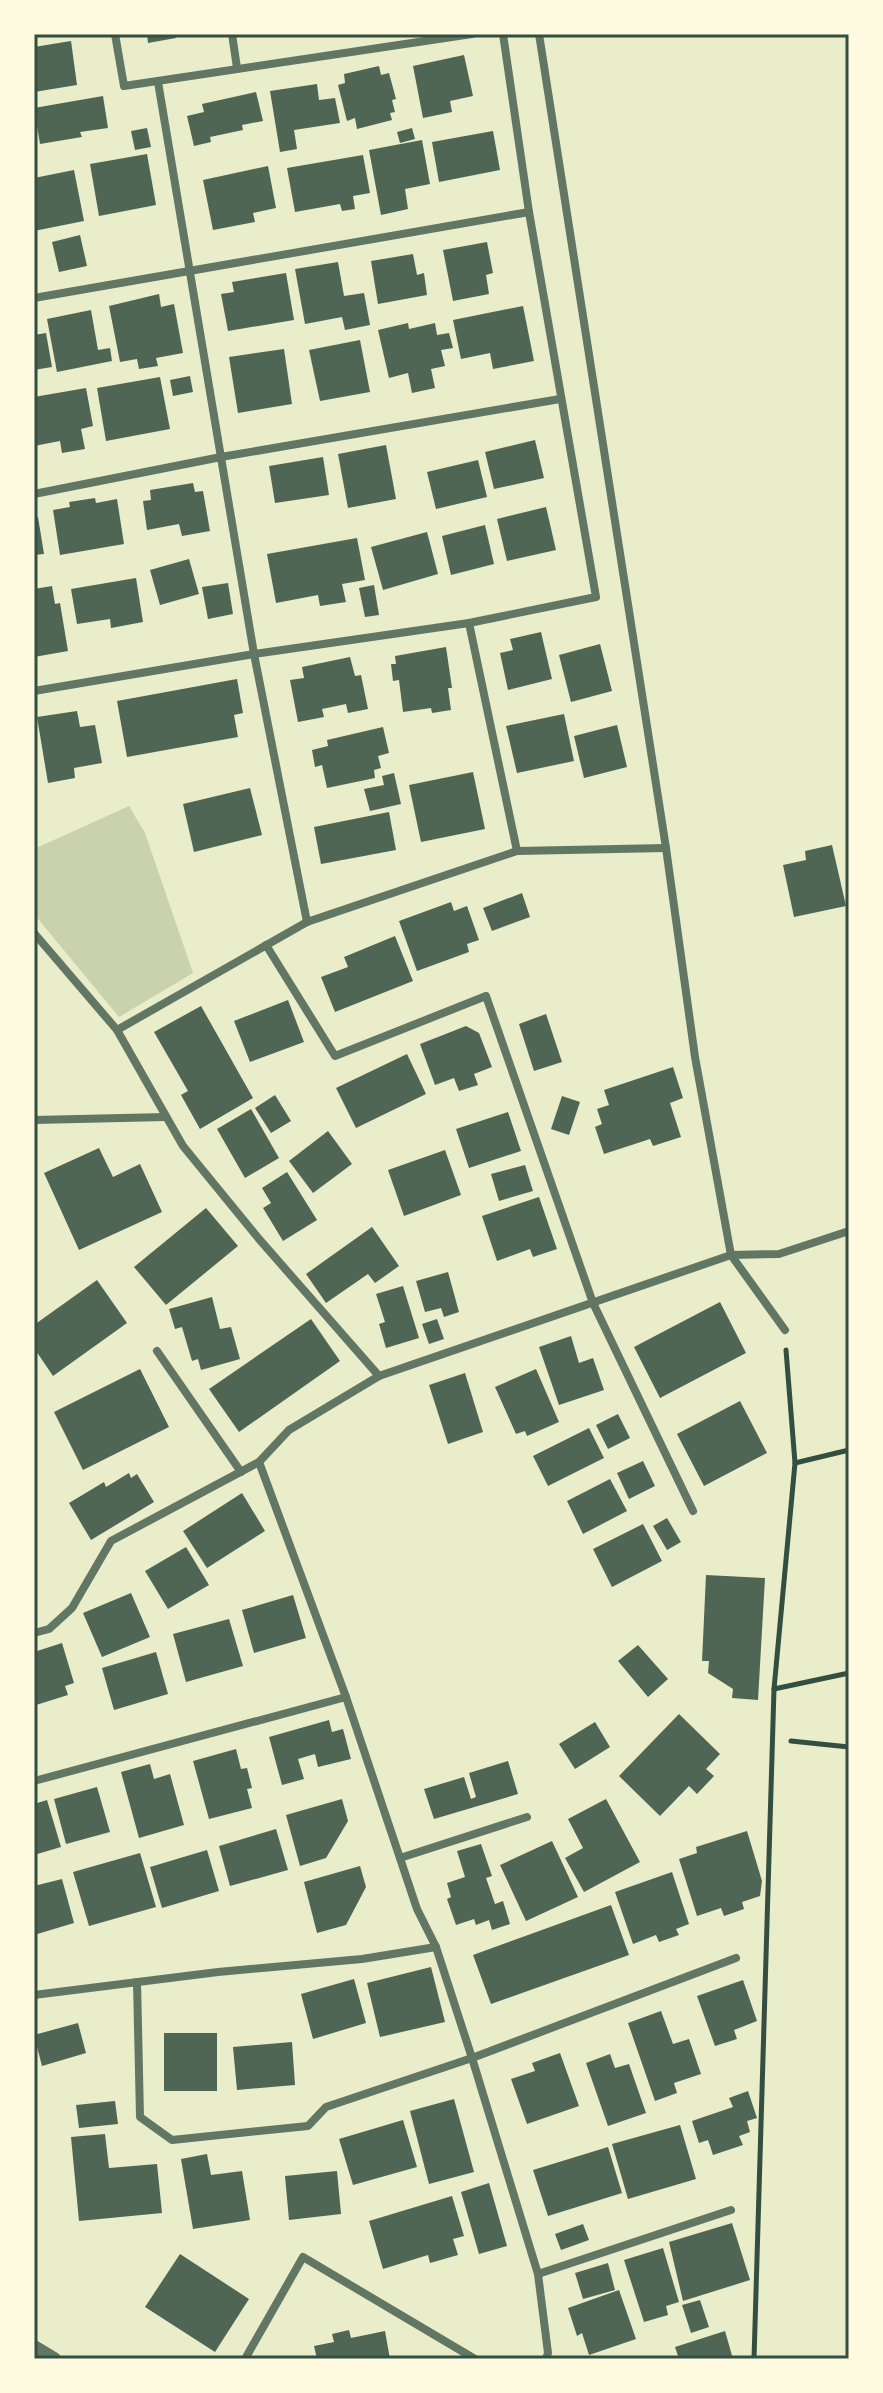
<svg xmlns="http://www.w3.org/2000/svg" width="883" height="2393" viewBox="0 0 883 2393" font-family="'Fira Sans Condensed',sans-serif">
<rect width="100%" height="100%" fill="#e9edc9"/>
<!-- green -->
<path fill="#cad2ad" d="M 129,806 L 145,833 L 193,973 L 119,1017 L 34,914 L 34,849 Z"/>
<!-- building -->
<g fill="#4f6655">
<path d="M 147,34 L 175,34 L 176,38 L 148,43 Z"/>
<path d="M 71,41 L 77,85 L 34,92 L 34,47 Z"/>
<path d="M 464,55 L 473,96 L 450,101 L 452,112 L 423,118 L 413,66 Z"/>
<path d="M 379,66 L 381,75 L 389,73 L 396,99 L 392,100 L 395,112 L 390,113 L 392,120 L 357,129 L 355,118 L 347,121 L 338,85 L 345,83 L 344,74 Z"/>
<path d="M 317,84 L 319,100 L 335,98 L 340,123 L 294,130 L 297,149 L 280,152 L 270,91 Z"/>
<path d="M 256,92 L 263,121 L 242,125 L 243,130 L 210,137 L 211,142 L 194,146 L 187,116 L 204,112 L 202,104 Z"/>
<path d="M 103,96 L 108,128 L 80,132 L 82,137 L 40,144 L 34,108 Z"/>
<path d="M 147,128 L 151,147 L 135,150 L 131,131 Z"/>
<path d="M 412,128 L 415,139 L 400,143 L 397,132 Z"/>
<path d="M 493,131 L 500,170 L 439,182 L 432,142 Z"/>
<path d="M 422,140 L 430,184 L 405,189 L 408,209 L 381,215 L 369,150 Z"/>
<path d="M 147,154 L 156,205 L 99,216 L 90,164 Z"/>
<path d="M 363,155 L 370,193 L 353,196 L 355,209 L 342,211 L 340,204 L 295,212 L 287,168 Z"/>
<path d="M 268,166 L 276,208 L 253,213 L 255,222 L 213,230 L 203,180 Z"/>
<path d="M 74,170 L 84,221 L 34,231 L 34,178 Z"/>
<path d="M 80,235 L 87,266 L 59,272 L 52,242 Z"/>
<path d="M 487,242 L 493,273 L 486,275 L 489,294 L 453,301 L 443,250 Z"/>
<path d="M 413,254 L 417,275 L 424,273 L 427,295 L 378,304 L 371,261 Z"/>
<path d="M 338,262 L 344,296 L 364,293 L 370,325 L 345,330 L 342,317 L 305,324 L 295,269 Z"/>
<path d="M 286,273 L 294,320 L 228,331 L 221,294 L 234,292 L 232,282 Z"/>
<path d="M 159,294 L 161,307 L 174,304 L 183,353 L 156,358 L 158,366 L 139,369 L 137,359 L 120,362 L 109,306 Z"/>
<path d="M 523,306 L 534,361 L 493,369 L 490,353 L 461,359 L 453,320 Z"/>
<path d="M 91,310 L 98,350 L 110,348 L 112,361 L 57,372 L 47,319 Z"/>
<path d="M 408,323 L 409,329 L 435,323 L 437,335 L 449,333 L 453,348 L 441,350 L 445,366 L 431,369 L 435,388 L 412,393 L 408,373 L 389,378 L 378,330 Z"/>
<path d="M 46,333 L 52,367 L 34,370 L 34,335 Z"/>
<path d="M 360,340 L 370,392 L 320,401 L 309,350 Z"/>
<path d="M 284,349 L 292,404 L 238,413 L 229,357 Z"/>
<path d="M 190,376 L 193,392 L 173,396 L 170,380 Z"/>
<path d="M 160,377 L 170,429 L 106,441 L 97,388 Z"/>
<path d="M 86,388 L 93,426 L 81,429 L 85,449 L 62,453 L 60,441 L 34,446 L 34,397 Z"/>
<path d="M 535,440 L 544,478 L 494,489 L 485,452 Z"/>
<path d="M 386,445 L 396,499 L 348,508 L 338,454 Z"/>
<path d="M 323,457 L 329,495 L 275,503 L 269,466 Z"/>
<path d="M 478,460 L 487,497 L 436,509 L 427,472 Z"/>
<path d="M 193,483 L 195,492 L 203,491 L 210,531 L 182,536 L 179,524 L 147,530 L 143,501 L 151,500 L 150,490 Z"/>
<path d="M 95,498 L 96,503 L 117,499 L 124,544 L 60,555 L 53,510 L 70,507 L 69,502 Z"/>
<path d="M 546,507 L 556,550 L 507,561 L 497,519 Z"/>
<path d="M 38,517 L 44,554 L 34,555 L 34,518 Z"/>
<path d="M 485,525 L 494,564 L 451,575 L 442,536 Z"/>
<path d="M 427,532 L 438,574 L 383,590 L 371,547 Z"/>
<path d="M 357,538 L 365,580 L 342,584 L 346,602 L 320,606 L 318,595 L 276,603 L 267,554 Z"/>
<path d="M 189,559 L 199,594 L 160,605 L 150,570 Z"/>
<path d="M 136,578 L 143,622 L 111,628 L 110,619 L 77,624 L 71,589 Z"/>
<path d="M 228,583 L 233,614 L 208,619 L 202,587 Z"/>
<path d="M 374,585 L 379,615 L 365,617 L 359,588 Z"/>
<path d="M 52,586 L 55,604 L 60,603 L 68,651 L 34,657 L 34,589 Z"/>
<path d="M 541,632 L 552,679 L 508,690 L 500,653 L 513,650 L 510,639 Z"/>
<path d="M 600,644 L 612,691 L 571,702 L 559,655 Z"/>
<path d="M 446,647 L 452,688 L 448,688 L 451,710 L 432,713 L 431,708 L 403,712 L 399,680 L 393,681 L 391,664 L 396,664 L 395,656 Z"/>
<path d="M 350,657 L 355,676 L 361,675 L 368,709 L 348,713 L 346,704 L 322,709 L 324,717 L 298,722 L 290,680 L 304,678 L 302,667 Z"/>
<path d="M 237,679 L 243,713 L 234,715 L 238,737 L 127,757 L 117,701 Z"/>
<path d="M 77,711 L 80,727 L 95,725 L 102,763 L 74,768 L 75,778 L 48,783 L 37,717 Z"/>
<path d="M 564,714 L 574,761 L 517,773 L 506,726 Z"/>
<path d="M 617,725 L 627,767 L 584,778 L 574,736 Z"/>
<path d="M 383,727 L 389,753 L 378,756 L 381,768 L 374,770 L 375,778 L 327,788 L 322,765 L 315,767 L 312,750 L 328,746 L 327,740 Z"/>
<path d="M 473,772 L 485,829 L 421,842 L 409,785 Z"/>
<path d="M 394,773 L 401,804 L 370,811 L 364,789 L 384,785 L 382,776 Z"/>
<path d="M 250,788 L 262,835 L 194,852 L 183,804 Z"/>
<path d="M 389,812 L 396,850 L 321,864 L 314,827 Z"/>
<path d="M 832,845 L 846,906 L 794,917 L 783,865 L 806,860 L 805,851 Z"/>
<path d="M 522,893 L 530,917 L 492,931 L 483,908 Z"/>
<path d="M 451,902 L 454,911 L 467,906 L 479,940 L 467,944 L 469,952 L 417,971 L 399,921 Z"/>
<path d="M 395,936 L 413,981 L 335,1012 L 321,977 L 348,967 L 344,957 Z"/>
<path d="M 288,1000 L 304,1042 L 250,1062 L 234,1021 Z"/>
<path d="M 201,1006 L 253,1098 L 200,1129 L 181,1095 L 188,1091 L 154,1032 Z"/>
<path d="M 546,1014 L 562,1062 L 534,1071 L 519,1024 Z"/>
<path d="M 466,1026 L 479,1033 L 492,1067 L 474,1074 L 478,1085 L 459,1091 L 454,1078 L 435,1085 L 420,1044 Z"/>
<path d="M 407,1054 L 426,1094 L 356,1128 L 336,1088 Z"/>
<path d="M 673,1067 L 683,1098 L 670,1103 L 681,1137 L 653,1146 L 650,1139 L 604,1154 L 595,1127 L 602,1124 L 597,1109 L 609,1105 L 604,1090 Z"/>
<path d="M 275,1095 L 291,1121 L 271,1133 L 255,1108 Z"/>
<path d="M 562,1096 L 580,1102 L 569,1135 L 551,1129 Z"/>
<path d="M 251,1109 L 279,1158 L 245,1178 L 217,1129 Z"/>
<path d="M 508,1112 L 521,1151 L 469,1168 L 456,1129 Z"/>
<path d="M 328,1131 L 352,1164 L 313,1193 L 289,1161 Z"/>
<path d="M 99,1148 L 113,1177 L 140,1164 L 162,1212 L 79,1250 L 44,1173 Z"/>
<path d="M 445,1150 L 461,1195 L 404,1216 L 388,1170 Z"/>
<path d="M 525,1165 L 533,1191 L 499,1201 L 491,1174 Z"/>
<path d="M 287,1172 L 317,1220 L 283,1241 L 263,1208 L 271,1203 L 262,1188 Z"/>
<path d="M 539,1197 L 557,1249 L 533,1257 L 530,1249 L 497,1261 L 482,1216 Z"/>
<path d="M 206,1208 L 238,1246 L 166,1305 L 134,1267 Z"/>
<path d="M 372,1227 L 399,1266 L 375,1283 L 368,1274 L 326,1303 L 306,1274 Z"/>
<path d="M 448,1272 L 459,1312 L 444,1317 L 441,1308 L 425,1312 L 416,1281 Z"/>
<path d="M 97,1280 L 127,1323 L 53,1376 L 34,1348 L 34,1325 Z"/>
<path d="M 403,1286 L 419,1338 L 386,1348 L 379,1324 L 385,1322 L 376,1294 Z"/>
<path d="M 212,1297 L 220,1329 L 231,1327 L 240,1359 L 201,1370 L 198,1359 L 192,1361 L 182,1327 L 175,1329 L 169,1309 Z"/>
<path d="M 720,1302 L 746,1353 L 660,1398 L 634,1347 Z"/>
<path d="M 311,1319 L 340,1361 L 239,1432 L 209,1389 Z"/>
<path d="M 437,1319 L 444,1339 L 429,1344 L 422,1324 Z"/>
<path d="M 571,1336 L 579,1363 L 593,1358 L 604,1390 L 559,1405 L 539,1347 Z"/>
<path d="M 140,1369 L 169,1427 L 83,1470 L 54,1412 Z"/>
<path d="M 536,1369 L 559,1422 L 527,1436 L 525,1431 L 516,1434 L 495,1387 Z"/>
<path d="M 465,1373 L 483,1432 L 448,1444 L 429,1385 Z"/>
<path d="M 740,1401 L 767,1453 L 704,1486 L 677,1434 Z"/>
<path d="M 618,1414 L 630,1438 L 608,1449 L 596,1425 Z"/>
<path d="M 589,1428 L 604,1458 L 548,1486 L 533,1456 Z"/>
<path d="M 643,1461 L 655,1486 L 629,1499 L 617,1473 Z"/>
<path d="M 129,1473 L 131,1478 L 137,1474 L 154,1502 L 91,1540 L 69,1503 L 104,1482 L 106,1487 Z"/>
<path d="M 610,1479 L 627,1511 L 583,1534 L 567,1501 Z"/>
<path d="M 242,1493 L 265,1531 L 207,1568 L 183,1531 Z"/>
<path d="M 667,1518 L 681,1542 L 667,1550 L 653,1526 Z"/>
<path d="M 643,1524 L 662,1561 L 612,1587 L 593,1549 Z"/>
<path d="M 186,1547 L 209,1585 L 168,1609 L 145,1571 Z"/>
<path d="M 706,1575 L 765,1578 L 758,1700 L 732,1698 L 733,1689 L 708,1673 L 709,1661 L 702,1661 Z"/>
<path d="M 131,1593 L 150,1637 L 102,1657 L 83,1613 Z"/>
<path d="M 293,1595 L 306,1638 L 254,1653 L 242,1610 Z"/>
<path d="M 229,1619 L 243,1666 L 186,1682 L 173,1634 Z"/>
<path d="M 62,1643 L 74,1683 L 65,1686 L 68,1695 L 36,1705 L 34,1697 L 34,1652 Z"/>
<path d="M 638,1645 L 668,1679 L 648,1697 L 618,1661 Z"/>
<path d="M 156,1652 L 168,1694 L 114,1710 L 102,1668 Z"/>
<path d="M 679,1714 L 720,1754 L 706,1769 L 714,1776 L 697,1794 L 689,1786 L 660,1816 L 619,1776 Z"/>
<path d="M 329,1720 L 332,1732 L 343,1729 L 351,1759 L 318,1767 L 315,1754 L 298,1759 L 304,1779 L 282,1785 L 269,1737 Z"/>
<path d="M 595,1722 L 610,1747 L 575,1769 L 559,1744 Z"/>
<path d="M 236,1749 L 241,1769 L 247,1768 L 252,1788 L 247,1789 L 252,1808 L 209,1819 L 193,1761 Z"/>
<path d="M 508,1761 L 518,1794 L 434,1819 L 424,1789 L 464,1777 L 471,1799 L 476,1797 L 469,1773 Z"/>
<path d="M 150,1764 L 154,1779 L 170,1774 L 184,1825 L 139,1838 L 121,1772 Z"/>
<path d="M 97,1787 L 110,1832 L 66,1844 L 54,1799 Z"/>
<path d="M 342,1799 L 348,1821 L 326,1858 L 300,1866 L 286,1815 Z"/>
<path d="M 606,1799 L 640,1862 L 584,1892 L 565,1858 L 583,1848 L 568,1819 Z"/>
<path d="M 47,1800 L 61,1847 L 34,1855 L 34,1804 Z"/>
<path d="M 276,1829 L 288,1870 L 230,1886 L 219,1846 Z"/>
<path d="M 747,1831 L 762,1881 L 760,1896 L 742,1902 L 744,1909 L 724,1916 L 721,1908 L 697,1916 L 679,1859 L 697,1853 L 696,1847 Z"/>
<path d="M 552,1841 L 578,1897 L 526,1921 L 500,1865 Z"/>
<path d="M 481,1844 L 492,1876 L 486,1878 L 495,1904 L 503,1901 L 510,1924 L 492,1930 L 489,1920 L 476,1925 L 474,1919 L 456,1925 L 447,1899 L 451,1897 L 447,1883 L 465,1877 L 457,1851 Z"/>
<path d="M 207,1850 L 219,1891 L 162,1908 L 150,1867 Z"/>
<path d="M 140,1853 L 156,1907 L 89,1926 L 73,1872 Z"/>
<path d="M 360,1866 L 366,1887 L 346,1925 L 317,1933 L 304,1882 Z"/>
<path d="M 672,1872 L 689,1924 L 676,1929 L 679,1935 L 659,1942 L 656,1935 L 633,1944 L 615,1892 Z"/>
<path d="M 62,1879 L 74,1923 L 34,1935 L 34,1886 Z"/>
<path d="M 611,1905 L 629,1955 L 491,2004 L 473,1955 Z"/>
<path d="M 431,1967 L 445,2022 L 380,2037 L 367,1983 Z"/>
<path d="M 354,1979 L 366,2023 L 313,2039 L 301,1994 Z"/>
<path d="M 743,1980 L 757,2021 L 734,2030 L 737,2039 L 715,2046 L 697,1996 Z"/>
<path d="M 661,2011 L 673,2044 L 689,2039 L 701,2074 L 674,2083 L 677,2093 L 655,2101 L 628,2023 Z"/>
<path d="M 78,2023 L 86,2053 L 42,2066 L 34,2035 Z"/>
<rect x="164" y="2033" width="53" height="58"/>
<path d="M 292,2042 L 295,2085 L 237,2090 L 233,2047 Z"/>
<path d="M 560,2053 L 579,2106 L 527,2124 L 511,2079 L 535,2071 L 532,2063 Z"/>
<path d="M 610,2054 L 615,2068 L 629,2064 L 646,2113 L 608,2126 L 586,2063 Z"/>
<path d="M 748,2091 L 757,2118 L 747,2121 L 750,2132 L 739,2136 L 743,2145 L 713,2155 L 708,2140 L 699,2143 L 692,2121 L 733,2107 L 729,2098 Z"/>
<path d="M 454,2099 L 474,2172 L 429,2184 L 410,2111 Z"/>
<path d="M 115,2101 L 118,2124 L 79,2128 L 76,2105 Z"/>
<path d="M 403,2120 L 417,2167 L 353,2185 L 339,2139 Z"/>
<path d="M 680,2125 L 696,2179 L 628,2199 L 612,2144 Z"/>
<path d="M 105,2134 L 109,2168 L 157,2164 L 162,2213 L 79,2221 L 71,2137 Z"/>
<path d="M 608,2147 L 622,2193 L 548,2216 L 533,2170 Z"/>
<path d="M 207,2154 L 211,2175 L 242,2171 L 250,2220 L 193,2229 L 181,2159 Z"/>
<path d="M 337,2171 L 341,2214 L 289,2220 L 285,2176 Z"/>
<path d="M 489,2183 L 507,2246 L 479,2254 L 461,2192 Z"/>
<path d="M 452,2196 L 464,2236 L 453,2239 L 458,2255 L 430,2263 L 428,2255 L 383,2269 L 369,2221 Z"/>
<path d="M 732,2223 L 750,2280 L 683,2301 L 669,2242 Z"/>
<path d="M 583,2224 L 589,2240 L 561,2250 L 555,2234 Z"/>
<path d="M 663,2248 L 679,2302 L 666,2306 L 668,2315 L 644,2322 L 624,2260 Z"/>
<path d="M 180,2254 L 249,2299 L 215,2352 L 145,2307 Z"/>
<path d="M 608,2263 L 615,2290 L 583,2299 L 575,2273 Z"/>
<path d="M 619,2290 L 636,2339 L 589,2355 L 582,2333 L 577,2336 L 568,2308 Z"/>
<path d="M 700,2300 L 709,2327 L 691,2333 L 682,2305 Z"/>
<path d="M 349,2330 L 351,2338 L 385,2331 L 390,2359 L 317,2359 L 314,2346 L 334,2342 L 332,2334 Z"/>
<path d="M 725,2331 L 733,2359 L 679,2359 L 675,2347 Z"/>
</g>
<g fill="none" stroke-linecap="round" stroke-linejoin="round">
<!-- path -->
<g stroke="#344e41" stroke-width="5">
<path d="M 795,1463 L 849,1450"/>
<path d="M 774,1689 L 849,1673"/>
<path d="M 791,1741 L 849,1747"/>
<path d="M 754,2359 L 774,1689 L 795,1463 L 786,1350"/>
</g>
<!-- minor -->
<g stroke="#617663" stroke-width="8">
<path d="M 115,34 L 124,86 L 472,34"/>
<path d="M 232,34 L 237,68"/>
<path d="M 539,34 L 666,848 L 695,1057 L 731,1255 L 785,1330"/>
<path d="M 158,82 L 254,654 L 307,922"/>
<path d="M 34,298 L 529,212"/>
<path d="M 34,494 L 221,457 L 560,399"/>
<path d="M 469,623 L 517,851"/>
<path d="M 34,691 L 254,654 L 469,623 L 596,597 L 529,212 L 503,34"/>
<path d="M 34,933 L 117,1030 L 183,1146 L 259,1239 L 379,1376"/>
<path d="M 266,945 L 335,1056 L 486,996 L 593,1303 L 693,1511"/>
<path d="M 117,1030 L 307,922 L 517,851 L 666,848"/>
<path d="M 34,1120 L 166,1117"/>
<path d="M 157,1351 L 241,1472"/>
<path d="M 34,1633 L 49,1629 L 72,1608 L 111,1541 L 259,1462"/>
<path d="M 34,1781 L 346,1697"/>
<path d="M 400,1858 L 527,1817"/>
<path d="M 137,1982 L 140,2117 L 172,2140 L 308,2126 L 326,2107 L 472,2058 L 736,1958"/>
<path d="M 34,1995 L 218,1972 L 362,1959 L 436,1947"/>
<path d="M 538,2274 L 731,2210"/>
<path d="M 245,2359 L 303,2257 L 475,2359"/>
<path d="M 546,2359 L 548,2353 L 538,2274 L 472,2058 L 436,1947 L 417,1909 L 346,1697 L 259,1462 L 289,1430 L 379,1376 L 731,1255 L 779,1254 L 849,1231"/>
</g>
<!-- tertiary -->
<path stroke="#617663" stroke-width="14" d="M 34,2347 L 54,2359"/>
</g>
<!-- border -->
<rect width="883" height="2393" fill="none" stroke="#fefae0" stroke-width="72"/>
<rect x="36" y="36" width="811" height="2321" fill="none" stroke="#344e41" stroke-width="3"/>
</svg>
